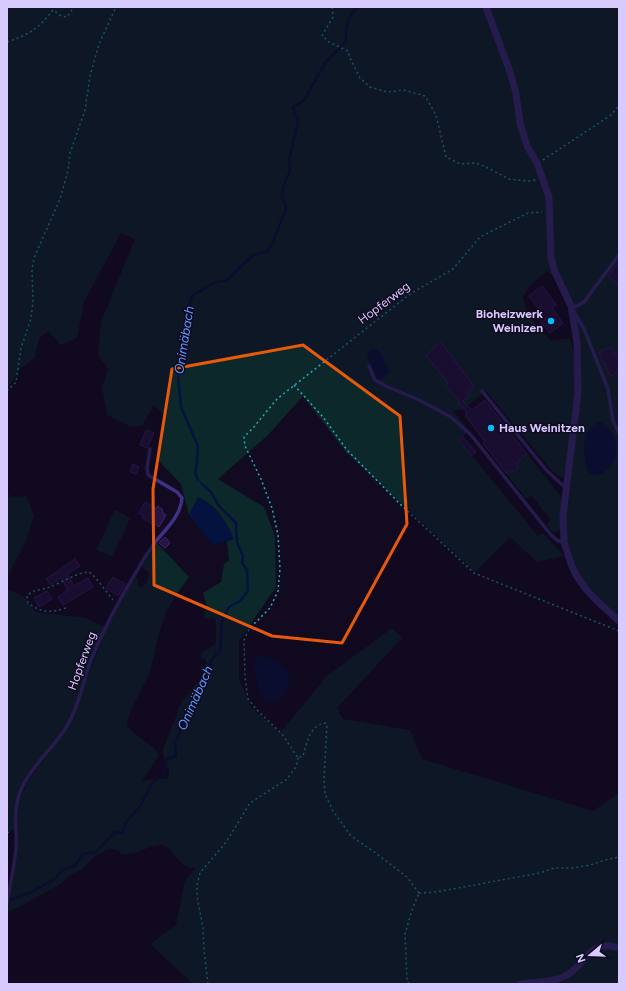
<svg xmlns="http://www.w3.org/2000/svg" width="626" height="991" viewBox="0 0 626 991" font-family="Figtree,sans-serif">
<rect width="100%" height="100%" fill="#110a20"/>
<!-- green -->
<g fill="#0d282b">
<path d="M 7,7 L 619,7 L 619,621 L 585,588 L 564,542 L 578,393 L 571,306 L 561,283 L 547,271 L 532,283 L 523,296 C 525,315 539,327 551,341 L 570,338 C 582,377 570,435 566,476 L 562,478 L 553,472 L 486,391 L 464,409 L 453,411 L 469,430 L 463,437 L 464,446 L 538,536 L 543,533 L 564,556 L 537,562 L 510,537 L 475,572 L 346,452 L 303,396 L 268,435 L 218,479 L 264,507 L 275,536 L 276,587 L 239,641 L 239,679 L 250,706 L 280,733 L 327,676 L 392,628 L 402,638 L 337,708 L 343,719 L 410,730 L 422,759 L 593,811 L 619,793 L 619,984 L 193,984 L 150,944 L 176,925 L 185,881 L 195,868 C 176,868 176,849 163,845 C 153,843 135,856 123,854 C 120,853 118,850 115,849 L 109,849 L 94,857 L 82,869 L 66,878 L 61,884 L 19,907 L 7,912 L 17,856 L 18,815 L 19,802 L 22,793 L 28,781 L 37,768 L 67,729 L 106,630 L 132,581 L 134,581 L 135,578 L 138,579 L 137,586 L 142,587 L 147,582 L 149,573 L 141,566 L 157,543 L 189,577 C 179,591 168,605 163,621 C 156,640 155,660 147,678 C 141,692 128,712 127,726 C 134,736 156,746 159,755 L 142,781 L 152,779 L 166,779 L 169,777 L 169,771 L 163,754 L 163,749 L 177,714 L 178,707 L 204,674 L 210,668 L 204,658 L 201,659 L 201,654 C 205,649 211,648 216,643 L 216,623 L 215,618 L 207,619 L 204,617 L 204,613 L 207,607 L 203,593 L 221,582 L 224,564 L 229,560 L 227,541 L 234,539 C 226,521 216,505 198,497 L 189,515 L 181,484 L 156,458 L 165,421 L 164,415 L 154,405 L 142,426 L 131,427 L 107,415 L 102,388 L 108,369 L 98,355 L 101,322 L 135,239 L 121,233 L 84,302 L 77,338 L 61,345 L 48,331 L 39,338 L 35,357 L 20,369 L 7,389 Z"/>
<path d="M 527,454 L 560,495 L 562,502 L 561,529 L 553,533 L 546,524 L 551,520 L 531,495 L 526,499 L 506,473 L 510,470 L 512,471 L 518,467 L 516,463 Z"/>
<path d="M 7,493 L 11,497 L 26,496 L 34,516 L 26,541 L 7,577 Z"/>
<path d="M 115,510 L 123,514 L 130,519 L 112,556 L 96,550 Z"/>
<path d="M 7,589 L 23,596 L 36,612 L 85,618 L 105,627 L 70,719 L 26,780 L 17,802 L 16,828 L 7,833 Z"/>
</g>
<!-- water -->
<g fill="#04123f">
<path d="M 374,348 C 382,351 386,364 389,372 L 384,377 L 378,380 L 376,379 L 370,364 L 372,362 L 369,362 L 367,354 L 371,349 Z"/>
<path d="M 600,422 C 619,432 623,457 606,471 C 604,473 601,475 598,475 C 595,475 591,473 588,472 C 583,456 579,429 600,422 Z"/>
<path d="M 198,497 C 216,505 226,522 234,539 L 213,545 L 189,515 Z"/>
<path d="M 256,655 C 276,660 282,659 291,680 L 283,698 L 274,702 L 262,699 L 253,670 Z"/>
</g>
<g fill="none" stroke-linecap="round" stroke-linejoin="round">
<!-- stream -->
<g stroke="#04123f" stroke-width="2.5">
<path d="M 198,480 L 195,473 L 197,463 L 198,446 L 181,407 L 178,375 L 183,361 L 181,343 L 189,320 L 189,307 L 192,296 L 213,283 L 227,280 L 253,255 L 268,251 L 274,240 L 286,208 L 282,197 L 283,187 L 290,171 L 289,160 L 298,121 L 293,108 L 305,99 L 325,63 L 346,41 C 344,25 349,19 357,7"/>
<path d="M 10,900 L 29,893 L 55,879 L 62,870 L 75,866 L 83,854 L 96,852 L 114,833 L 123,832 L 126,822 L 139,808 L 153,782 L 163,776 L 167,759 L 176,756 L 175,744 L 189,705 L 202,686 L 204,677 L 210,670 L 211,660 L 220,651 L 222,621 L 229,607 L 240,601 L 248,591 L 247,570 L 242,563 L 243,556 L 237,542 L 236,523 L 218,505 L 211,492 L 201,483"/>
</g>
</g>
<!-- building -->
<g fill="#241543" stroke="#3e2471">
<path d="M 619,262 L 619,285 L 608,277 Z"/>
<path d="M 542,286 L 556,305 L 552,308 L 563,323 L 550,333 L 539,319 L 543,315 L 529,296 Z"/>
<path d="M 441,342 L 474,387 L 467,392 L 470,396 L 463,401 L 472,410 L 485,400 L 527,454 L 516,463 L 518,467 L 512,472 L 510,470 L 506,473 L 483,443 L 485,442 L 465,415 L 467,413 L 458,402 L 459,401 L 445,385 L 448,383 L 426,355 Z"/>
<path d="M 611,347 L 615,356 L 619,354 L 619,372 L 610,376 L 599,352 Z"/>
<path d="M 146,430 L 154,433 L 147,448 L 140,445 Z"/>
<path d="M 463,437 L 476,452 L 471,456 L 459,440 Z"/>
<path d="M 133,464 L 139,467 L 136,474 L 130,472 Z"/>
<path d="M 145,502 L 156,509 L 158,506 L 163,510 L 162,512 L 166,515 L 159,527 L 155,524 L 154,525 L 142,518 L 143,515 L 139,513 Z"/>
<path d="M 165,537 L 170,543 L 165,548 L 159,543 Z"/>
<path d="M 75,559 L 80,566 L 67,574 L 74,586 L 88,578 L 93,587 L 63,605 L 58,597 L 68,590 L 61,578 L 51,585 L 46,579 Z"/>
<path d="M 113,577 L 125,584 L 118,596 L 106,588 Z"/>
<path d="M 47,591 L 52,599 L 39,607 L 34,598 Z"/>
</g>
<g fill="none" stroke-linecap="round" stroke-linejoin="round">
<!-- path -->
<g stroke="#21afbb" stroke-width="1.5" stroke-dasharray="2 3" stroke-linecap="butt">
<path d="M 332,7 L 333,17 L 322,36 L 329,42 L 348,51 L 350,58 L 360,78 L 370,87 L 387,92 L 404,90 L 425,96 L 436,115 L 446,157 L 460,164 L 476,163 L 488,168 L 509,179 L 528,181 L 536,180"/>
<path d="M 7,42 C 30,34 38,29 53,10 L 61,16 L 67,17 L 74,7"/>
<path d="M 543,160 L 611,115 L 619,106"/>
<path d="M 294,385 L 323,417 L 347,450 L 400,504 L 474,573 L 619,631"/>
<path d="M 7,391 L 16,382 L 21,348 L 31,319 L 33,301 L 32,269 L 34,258 L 60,199 L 68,171 L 70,153 L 85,110 L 90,76 L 99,44 L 116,7"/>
<path d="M 66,608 C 50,613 42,613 28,603 L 27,596 C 32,590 40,590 47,588 C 60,584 77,572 89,572 L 95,577 L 113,600"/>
<path d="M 7,833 L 11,831"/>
<path d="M 419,893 L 407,877 L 373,851 L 351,836 L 333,811 L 325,794 L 324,778 L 327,725 L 325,723 C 309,726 307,743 303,756 L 298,758 L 282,734 L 257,710 L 248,699 L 245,678 L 244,640 L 249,629 L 270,608 L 278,591 L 280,569 L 278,535 L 272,508 L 261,479 L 245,446 L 244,437 L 253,428 L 277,399 L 410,294 L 453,269 L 480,237 L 528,213 L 542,212"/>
<path d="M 419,893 L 436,892 L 540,873 L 554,868 L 572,868 L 590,865 L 609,859 L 619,857"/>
<path d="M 208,984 L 204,950 L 203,928 L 197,896 L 197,885 L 200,873 L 227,841 L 250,803 L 287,779 L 296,767 L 298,758"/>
<path d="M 409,984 L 407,980 L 405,934 L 412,910 L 419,893"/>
</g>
<!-- lane -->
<g stroke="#3f3184" stroke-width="3.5">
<path d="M 571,307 L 577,306 L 584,302 L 619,255"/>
<path d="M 574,312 L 584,329 L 608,389 L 613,421 L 619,433"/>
<path d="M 369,366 L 375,380 L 388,387 L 417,399 L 451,417 L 471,435 L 551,535 L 558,541 L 564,542"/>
<path d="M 482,391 L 547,471 L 566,488"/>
<path d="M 7,903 C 10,885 14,868 16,849 C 17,830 13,811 20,792 C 30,767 53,749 67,726 C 79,706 83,682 91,660 C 104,628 120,598 138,569 C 143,559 150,550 156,541 C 167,528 181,515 182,498 L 177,492 L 148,475 L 147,468 L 150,449"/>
</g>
<!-- street -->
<g stroke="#3f3184" stroke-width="7">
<path d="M 486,7 L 509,69 L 516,93 L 520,123 L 527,146 L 537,163 L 549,197 L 551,258 L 555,272 L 571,306 L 577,343 L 578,393 L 563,516 L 564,542 L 571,564 L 576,575 L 585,588 L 596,600 L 619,621"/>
<path d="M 521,984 C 535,982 552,983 565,976 C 587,965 587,938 619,948"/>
</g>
</g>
<!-- marked area -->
<path d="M0 0H626V991H0ZM 303,345 L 400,416 L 407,524 L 342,643 L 272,636 L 154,585 L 153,489 L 172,369 Z" fill="#110a20" fill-opacity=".55" fill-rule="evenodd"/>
<path fill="none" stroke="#e8590c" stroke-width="3" stroke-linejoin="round" d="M 303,345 L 400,416 L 407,524 L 342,643 L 272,636 L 154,585 L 153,489 L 172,369 Z"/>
<!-- markers -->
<g fill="#00bbf5" stroke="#110a20" stroke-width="1.5">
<circle cx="551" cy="321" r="4"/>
<circle cx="491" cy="428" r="4"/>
</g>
<g text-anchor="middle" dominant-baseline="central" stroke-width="3" stroke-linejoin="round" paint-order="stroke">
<!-- street labels -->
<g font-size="12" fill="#d7caff" stroke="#110a20">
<text transform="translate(384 303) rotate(-37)">Hopferweg</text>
<text transform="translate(82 661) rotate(-70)">Hopferweg</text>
</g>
<!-- poi labels -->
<g font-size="12" font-weight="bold" fill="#d7caff" stroke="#110a20" text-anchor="end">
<text x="543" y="314">Bioheizwerk<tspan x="543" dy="14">Weinizen</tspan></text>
<text x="499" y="428" text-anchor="start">Haus Weinitzen</text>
</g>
<!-- water labels -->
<g font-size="13" font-style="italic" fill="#589bff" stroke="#110a20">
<text transform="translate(184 340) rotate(-81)">Onimäbach</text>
<text transform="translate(195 698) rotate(-66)">Onimäbach</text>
</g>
</g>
<!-- border -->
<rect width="626" height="991" fill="none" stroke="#d7caff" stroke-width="16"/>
<!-- north arrow -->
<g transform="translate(590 955) rotate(251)" stroke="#110a20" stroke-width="3" paint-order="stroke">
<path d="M0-3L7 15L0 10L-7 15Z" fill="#d7caff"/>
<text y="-6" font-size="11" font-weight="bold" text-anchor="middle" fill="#d7caff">N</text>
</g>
</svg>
